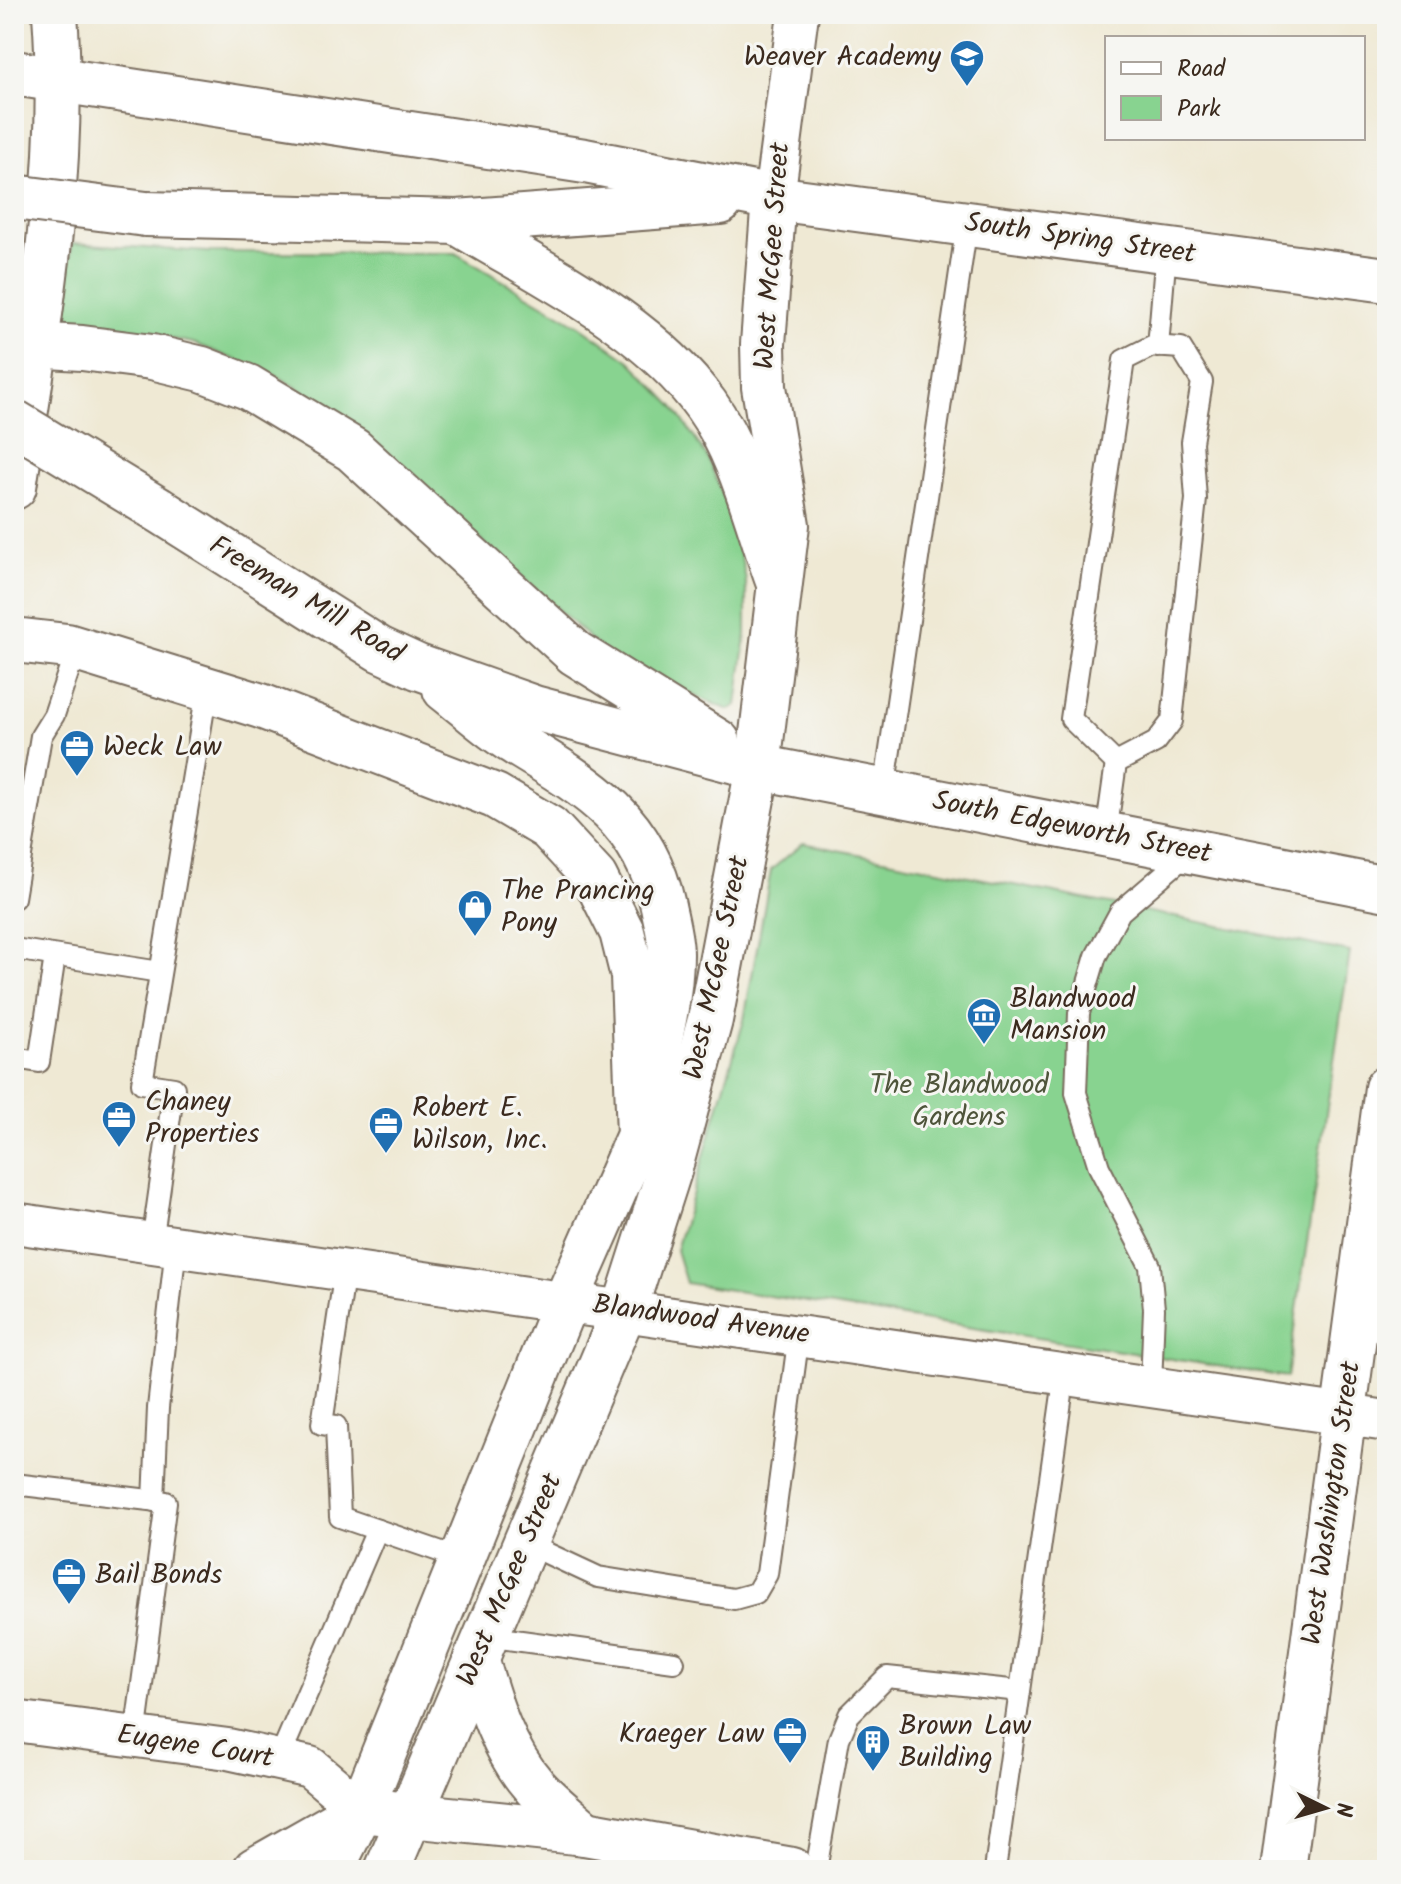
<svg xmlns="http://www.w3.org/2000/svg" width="1401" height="1884" viewBox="0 0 1401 1884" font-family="Kalam,sans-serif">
<rect width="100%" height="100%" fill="#f6f6f2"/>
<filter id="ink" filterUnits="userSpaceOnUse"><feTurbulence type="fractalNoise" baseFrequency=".0125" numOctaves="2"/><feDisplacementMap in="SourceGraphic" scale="16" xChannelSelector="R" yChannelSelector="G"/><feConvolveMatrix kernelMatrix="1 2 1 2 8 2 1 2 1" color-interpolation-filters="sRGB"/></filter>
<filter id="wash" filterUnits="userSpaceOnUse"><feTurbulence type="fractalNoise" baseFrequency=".006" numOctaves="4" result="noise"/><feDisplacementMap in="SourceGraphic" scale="32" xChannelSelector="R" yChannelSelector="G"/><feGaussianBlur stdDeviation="1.8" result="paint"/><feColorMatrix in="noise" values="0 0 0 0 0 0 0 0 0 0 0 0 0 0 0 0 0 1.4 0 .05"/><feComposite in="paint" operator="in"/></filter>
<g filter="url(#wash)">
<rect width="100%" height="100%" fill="#efe9d4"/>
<!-- green -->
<g fill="#88d390" stroke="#627e57" stroke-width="2">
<path d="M 72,243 L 208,252 L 455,253 L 580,326 L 630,361 L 674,407 L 707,457 L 733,519 L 746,580 L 746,635 L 737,705 L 729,710 L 618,664 L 341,414 L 279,377 L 193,343 L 73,320 L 63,313 Z"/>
<path d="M 803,843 L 1350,952 L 1287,1377 L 686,1283 L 676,1250 L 744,1020 L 771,870 Z"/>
</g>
</g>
<g filter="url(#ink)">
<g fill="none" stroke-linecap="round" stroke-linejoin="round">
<!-- service casing -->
<g stroke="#7a6d5e" stroke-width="24">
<g id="service">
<path d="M 1152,346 L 1181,348 L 1202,382 L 1192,442 L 1196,499 L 1172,721 L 1156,742 L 1116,763 L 1071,719 L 1124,360 Z"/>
<path d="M 1158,347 L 1166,251"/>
<path d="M 884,791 L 967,224"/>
<path d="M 1106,834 L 1116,763"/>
<path d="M 14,898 L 41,736 L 54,715 L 76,649"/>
<path d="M 14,949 L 160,972"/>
<path d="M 14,1058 L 39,1062 L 55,956"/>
<path d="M 152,1243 L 174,1088 L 142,1083 L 207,690"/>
<path d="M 345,1270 L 322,1424 L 336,1426 L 340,1517 L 462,1559"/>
<path d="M 1151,1386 L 1154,1309 L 1150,1266 L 1099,1167 L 1076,1093 L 1079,1013 L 1096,956 L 1120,912 L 1191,851"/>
<path d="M 14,1484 L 166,1502 L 135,1737"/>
<path d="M 154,1501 L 158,1408 L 176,1246"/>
<path d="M 525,1543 L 598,1577 L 734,1599 L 756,1593 L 767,1574 L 799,1334"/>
<path d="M 486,1636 L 674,1662"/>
<path d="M 1020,1691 L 1065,1373"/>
<path d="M 279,1759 L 377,1530"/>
<path d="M 816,1870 L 839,1739 L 849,1715 L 887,1677 L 1020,1691 L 995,1870"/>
</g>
</g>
<!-- minor casing -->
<g stroke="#7a6d5e" stroke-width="44">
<g id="minor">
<path d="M 774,198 L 798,14"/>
<path d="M 14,1223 L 1387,1421"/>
<path d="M 14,1721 L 228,1749 L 310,1767 L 361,1810"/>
</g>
</g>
<!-- tertiary casing -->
<g stroke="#7a6d5e" stroke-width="48">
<g id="tertiary">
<path d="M 14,640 L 67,646 L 261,706 L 495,796 L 549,828 L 595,878 L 622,932 L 633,976 L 639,1135 L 566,1301 L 361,1810 L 331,1870"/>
<path d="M 387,1870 L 625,1308 L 669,1171 L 710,1020 L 758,767 L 787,525 L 764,387 L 763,344 L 774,198"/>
<path d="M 1283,1870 L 1387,1088"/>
</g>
</g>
<!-- secondary casing -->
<g stroke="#7a6d5e" stroke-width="48">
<g id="secondary">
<path d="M 14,487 C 38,330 67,173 55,14"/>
<path d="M 476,1658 C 489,1703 503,1751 535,1787 C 550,1804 569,1818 585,1833"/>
<path d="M 255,1870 L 361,1810 L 585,1833 L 792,1870"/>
</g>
</g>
<!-- primary casing -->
<g stroke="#7a6d5e" stroke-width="48">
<g id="primary">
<path d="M 14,73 L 585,161 L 774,198 L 1387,280"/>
<path d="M 146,214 L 457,222 L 720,202"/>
<path d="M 457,222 C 542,274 646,322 706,405 C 742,455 757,524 778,581"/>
<path d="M 14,344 L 82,348 L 152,357 L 202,369 L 248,387 L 353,450 L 575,653 L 718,742"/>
<path d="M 159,510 L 379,649 L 418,667 L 534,708 L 758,767 L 1387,889"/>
<path d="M 445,689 C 467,706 489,727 512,741 C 584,785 644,817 663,906 C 666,921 671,939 671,954 C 671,1014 649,1075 639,1135"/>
</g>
</g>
<!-- service -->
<use href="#service" stroke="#fff" stroke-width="20"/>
<!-- minor -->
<use href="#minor" stroke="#fff" stroke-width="40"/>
<!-- tertiary -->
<use href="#tertiary" stroke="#fff" stroke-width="44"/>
<!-- secondary -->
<use href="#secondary" stroke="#fff" stroke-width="44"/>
<!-- primary -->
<use href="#primary" stroke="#fff" stroke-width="44"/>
<!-- primary-bridge casing -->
<g stroke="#7a6d5e" stroke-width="48" stroke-linecap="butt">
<g id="primary-bridge">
<path d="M 14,197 L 146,214"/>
<path d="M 14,422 L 159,510"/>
</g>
</g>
<!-- primary-bridge -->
<use href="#primary-bridge" stroke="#fff" stroke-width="44"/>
</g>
</g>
<!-- icons -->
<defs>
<g id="school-pin" transform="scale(1.8)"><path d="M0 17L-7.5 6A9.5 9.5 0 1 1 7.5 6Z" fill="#1f6fb2" stroke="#f6f6f2"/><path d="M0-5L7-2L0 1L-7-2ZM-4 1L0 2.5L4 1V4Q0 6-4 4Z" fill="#fff"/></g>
<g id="office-pin" transform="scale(1.8)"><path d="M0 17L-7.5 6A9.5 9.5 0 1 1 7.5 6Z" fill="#1f6fb2" stroke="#f6f6f2"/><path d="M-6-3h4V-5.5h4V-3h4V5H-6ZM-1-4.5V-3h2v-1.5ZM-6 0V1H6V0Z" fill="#fff"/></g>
<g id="shop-pin" transform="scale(1.8)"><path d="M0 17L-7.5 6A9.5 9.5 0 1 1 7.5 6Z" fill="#1f6fb2" stroke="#f6f6f2"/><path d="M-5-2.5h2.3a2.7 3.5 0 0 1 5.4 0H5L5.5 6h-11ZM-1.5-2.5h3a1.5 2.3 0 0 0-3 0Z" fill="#fff"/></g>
<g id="museum-pin" transform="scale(1.8)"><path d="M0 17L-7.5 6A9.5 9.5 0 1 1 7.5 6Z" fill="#1f6fb2" stroke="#f6f6f2"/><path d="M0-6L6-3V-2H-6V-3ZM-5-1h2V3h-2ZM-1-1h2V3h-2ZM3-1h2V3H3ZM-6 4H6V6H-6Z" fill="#fff"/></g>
<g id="building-pin" transform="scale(1.8)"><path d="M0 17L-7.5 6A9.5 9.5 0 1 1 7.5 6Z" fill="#1f6fb2" stroke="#f6f6f2"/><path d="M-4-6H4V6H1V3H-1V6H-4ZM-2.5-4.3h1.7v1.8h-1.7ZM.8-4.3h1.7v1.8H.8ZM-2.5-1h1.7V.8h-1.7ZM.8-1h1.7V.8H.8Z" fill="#fff"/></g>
</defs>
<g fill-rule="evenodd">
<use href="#school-pin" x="967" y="57"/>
<use href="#office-pin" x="77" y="747"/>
<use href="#shop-pin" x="475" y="907"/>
<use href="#museum-pin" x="984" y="1015"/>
<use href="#office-pin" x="119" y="1118"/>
<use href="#office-pin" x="386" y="1124"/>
<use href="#office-pin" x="69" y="1575"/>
<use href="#office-pin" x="790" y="1734"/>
<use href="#building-pin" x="873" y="1742"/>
</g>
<g text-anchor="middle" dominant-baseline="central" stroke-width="6" stroke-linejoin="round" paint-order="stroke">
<!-- poi labels -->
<g font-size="28" fill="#3b2a1e" stroke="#f6f6f2" text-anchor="start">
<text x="941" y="57" text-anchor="end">Weaver Academy</text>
<text x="103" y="747">Weck Law</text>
<text x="501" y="891">The Prancing<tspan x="501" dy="32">Pony</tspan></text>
<text x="1010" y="999">Blandwood<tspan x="1010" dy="32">Mansion</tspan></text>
<text x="145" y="1102">Chaney<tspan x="145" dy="32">Properties</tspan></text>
<text x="412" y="1108">Robert E.<tspan x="412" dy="32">Wilson, Inc.</tspan></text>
<text x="95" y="1575">Bail Bonds</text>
<text x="899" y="1726">Brown Law<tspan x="899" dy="32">Building</tspan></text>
<text x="764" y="1734" text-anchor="end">Kraeger Law</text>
</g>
<!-- street labels -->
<g font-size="28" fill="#3b2a1e" stroke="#f6f6f2">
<text transform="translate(1080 239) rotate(8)">South Spring Street</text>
<text transform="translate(773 256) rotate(-86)">West McGee Street</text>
<text transform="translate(306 600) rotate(31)">Freeman Mill Road</text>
<text transform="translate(1072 828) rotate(11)">South Edgeworth Street</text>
<text transform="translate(717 968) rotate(-78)">West McGee Street</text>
<text transform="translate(701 1320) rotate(8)">Blandwood Avenue</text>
<text transform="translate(1332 1503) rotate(-82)">West Washington Street</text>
<text transform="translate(510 1580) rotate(-67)">West McGee Street</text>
<text transform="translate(195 1747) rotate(9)">Eugene Court</text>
</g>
<!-- park labels -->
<g font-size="28" fill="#4e543a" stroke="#f6f6f2">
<text x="959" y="1085">The Blandwood<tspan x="959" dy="32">Gardens</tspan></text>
</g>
</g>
<!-- margin -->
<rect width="1401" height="1884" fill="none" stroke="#f6f6f2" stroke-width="48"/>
<!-- legend -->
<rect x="1105" y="36" width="260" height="104" fill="#f6f6f2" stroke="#aba49d" stroke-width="2"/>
<rect x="1121" y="62" width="40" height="12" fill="#ffffff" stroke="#aba49d" stroke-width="2"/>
<text x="1177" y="76" font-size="24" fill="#3b2a1e">Road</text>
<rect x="1121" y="96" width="40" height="24" fill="#88d390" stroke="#aba49d" stroke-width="2"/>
<text x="1177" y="116" font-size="24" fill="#3b2a1e">Park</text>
<!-- north arrow -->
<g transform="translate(1325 1808) rotate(95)" stroke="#f6f6f2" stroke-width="6" paint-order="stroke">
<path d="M0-6L14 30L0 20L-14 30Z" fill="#3b2a1e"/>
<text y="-12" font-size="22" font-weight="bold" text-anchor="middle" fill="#3b2a1e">N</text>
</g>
</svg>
